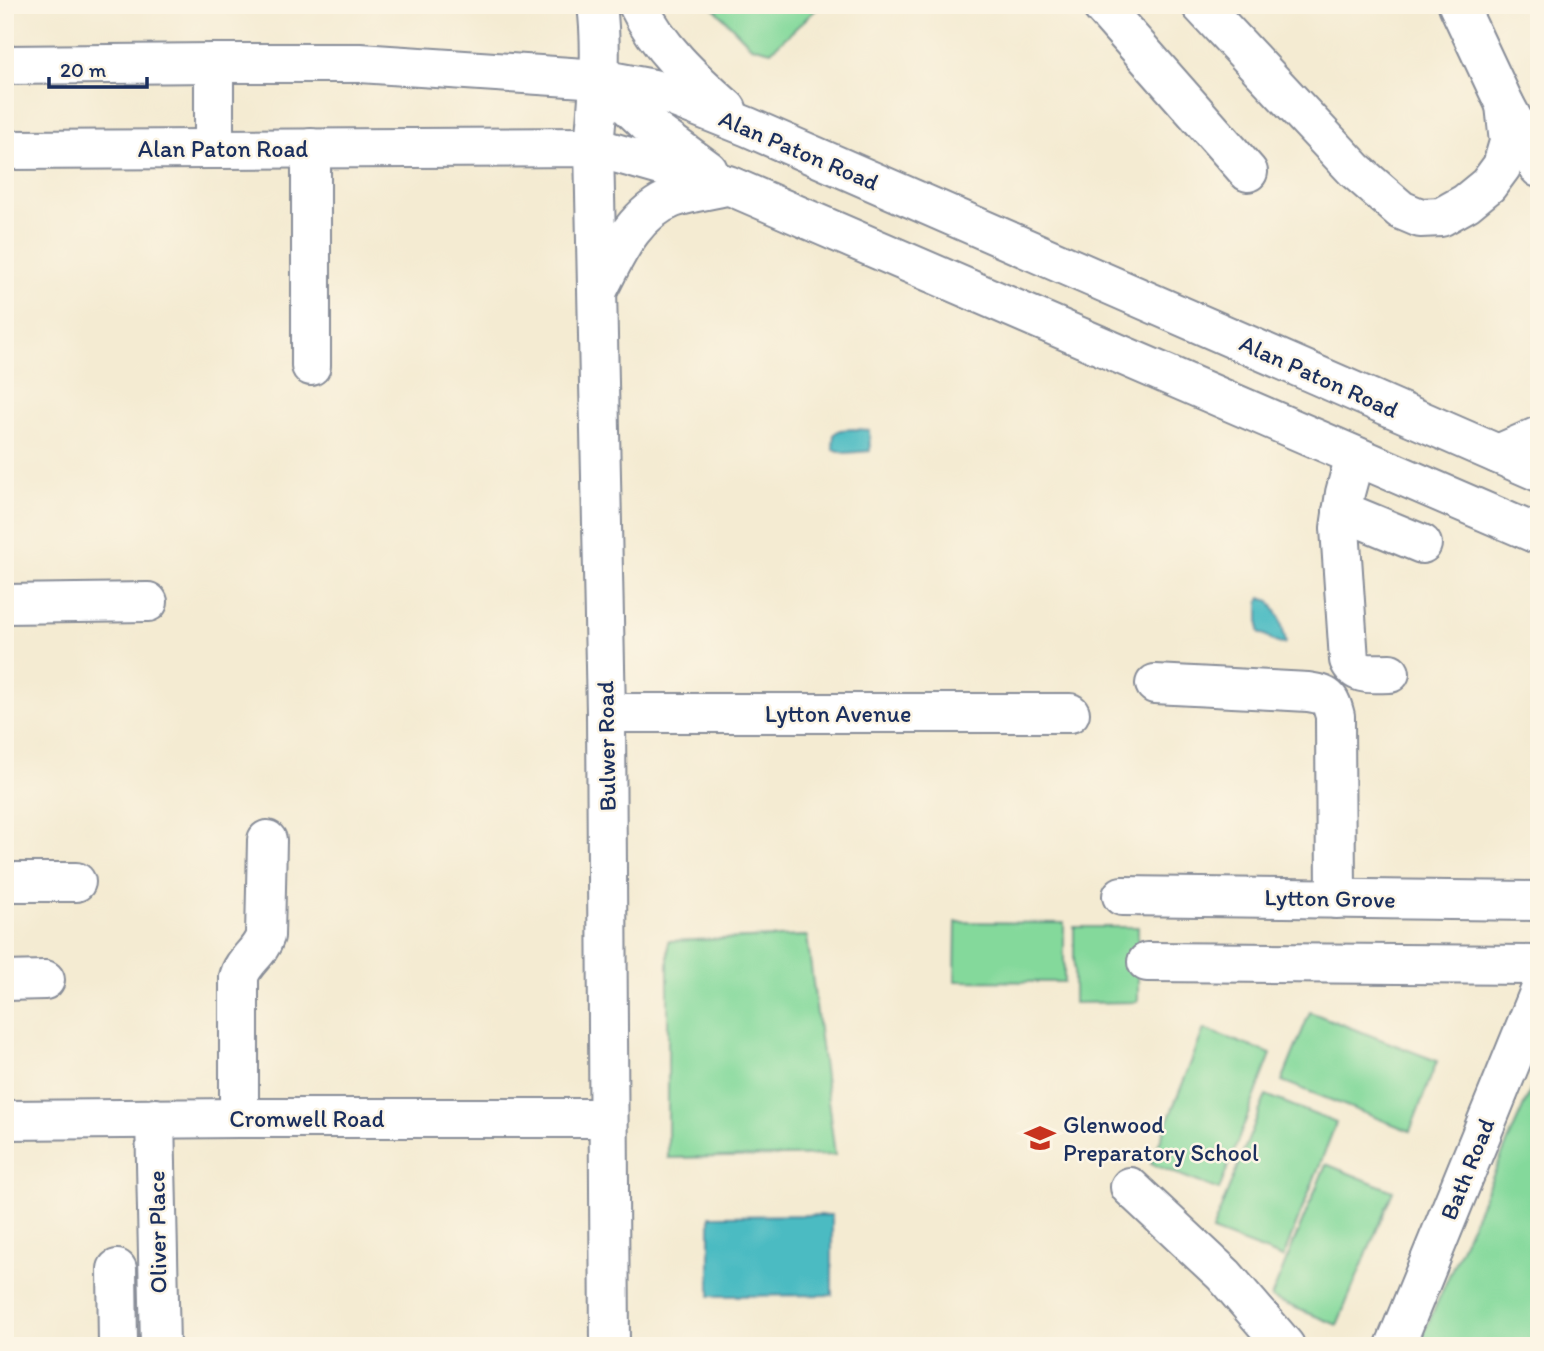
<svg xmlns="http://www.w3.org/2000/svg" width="1544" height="1351" viewBox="0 0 1544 1351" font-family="Itim,sans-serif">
<rect width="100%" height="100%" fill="#fcf5e5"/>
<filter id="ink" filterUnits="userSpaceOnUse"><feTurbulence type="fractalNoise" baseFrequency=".0143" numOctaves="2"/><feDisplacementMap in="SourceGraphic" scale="14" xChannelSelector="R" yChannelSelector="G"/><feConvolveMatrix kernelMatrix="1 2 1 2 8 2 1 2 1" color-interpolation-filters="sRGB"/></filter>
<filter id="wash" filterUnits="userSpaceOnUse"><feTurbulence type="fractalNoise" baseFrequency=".00686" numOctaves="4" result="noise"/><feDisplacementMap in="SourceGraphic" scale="28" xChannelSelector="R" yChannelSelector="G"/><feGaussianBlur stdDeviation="1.57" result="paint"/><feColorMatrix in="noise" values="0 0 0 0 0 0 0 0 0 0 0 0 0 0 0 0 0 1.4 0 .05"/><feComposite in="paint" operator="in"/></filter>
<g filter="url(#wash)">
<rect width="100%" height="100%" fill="#f4ebd2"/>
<!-- green -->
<g fill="#84d99b" stroke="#50847c" stroke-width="2">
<path d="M 711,5 L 821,5 L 771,51 L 751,46 Z"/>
<path d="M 956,922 L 1064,923 L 1064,982 L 955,981 Z"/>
<path d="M 1074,927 L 1138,927 L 1138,1002 L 1074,1003 Z"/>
<path d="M 807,936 L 835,1155 L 668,1158 L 668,941 Z"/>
<path d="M 1310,1012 L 1437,1061 L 1410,1131 L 1282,1081 Z"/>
<path d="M 1204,1029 L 1271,1054 L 1219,1190 L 1151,1164 Z"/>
<path d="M 1539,1071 L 1539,1346 L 1418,1346 Z"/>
<path d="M 1266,1095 L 1336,1123 L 1283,1258 L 1212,1231 Z"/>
<path d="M 1326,1164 L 1393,1191 L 1337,1325 L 1271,1298 Z"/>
</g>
<!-- water -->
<g fill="#4cbbc2" stroke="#347590" stroke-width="2">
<path d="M 854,429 L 869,430 L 870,451 L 845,453 L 833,449 L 834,434 L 840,430 Z"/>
<path d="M 1261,598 L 1270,601 L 1280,618 L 1286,642 L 1285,644 C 1270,644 1270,634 1261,634 L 1259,631 L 1259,601 Z"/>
<path d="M 832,1215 L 832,1295 L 710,1296 L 710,1216 Z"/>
</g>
</g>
<g filter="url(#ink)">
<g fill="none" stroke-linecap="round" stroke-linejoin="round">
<!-- minor casing -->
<g stroke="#888d98" stroke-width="42">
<g id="minor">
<path d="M 597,5 C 603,53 598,100 594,147 L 606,713 L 610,1346"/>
<path d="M 638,5 C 658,47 693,79 727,109"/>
<path d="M 1101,5 L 1248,172"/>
<path d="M 1201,5 L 1355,170 L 1401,210 L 1420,218 L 1441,217 L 1466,203 L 1488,185 L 1502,166 L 1509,142 L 1505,105"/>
<path d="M 214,63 L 214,148"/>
<path d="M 5,65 L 214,63 L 360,63 L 600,79 L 653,89 L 748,127 L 1539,472"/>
<path d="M 600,79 L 655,131 L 708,170"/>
<path d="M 5,150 L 594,147 L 728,185 L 1539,535"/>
<path d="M 599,288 C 617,253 634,213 673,198 C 690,192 709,190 726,186"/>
<path d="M 311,366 L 311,148"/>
<path d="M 1355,456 L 1345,493 L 1340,528 L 1349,660 C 1356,677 1373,673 1390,673"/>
<path d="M 1342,511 L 1422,544"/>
<path d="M 5,604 L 148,602"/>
<path d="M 1155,684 L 1308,692 C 1328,695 1330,697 1335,716 L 1336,899"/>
<path d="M 606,713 L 1070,713"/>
<path d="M 5,882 L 76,882"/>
<path d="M 1122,896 L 1539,901"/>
<path d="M 1147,962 L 1539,965"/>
<path d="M 5,981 L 45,980"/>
<path d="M 155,1118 L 160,1346"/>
<path d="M 239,1118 L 239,977 C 243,961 260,953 265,936 L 267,840"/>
<path d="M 5,1120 L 239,1118 L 608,1118"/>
<path d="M 1130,1187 L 1224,1275 L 1285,1346"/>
<path d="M 117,1269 L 118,1346"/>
<path d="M 1395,1346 L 1539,993"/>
</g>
</g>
<!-- major casing -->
<g stroke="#888d98" stroke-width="42">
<g id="major">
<path d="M 1458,5 L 1505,105 L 1539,168"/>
<path d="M 1498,454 L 1539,436"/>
</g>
</g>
<!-- minor -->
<use href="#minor" stroke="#fff" stroke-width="38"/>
<!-- major -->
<use href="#major" stroke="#fff" stroke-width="38"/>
</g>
</g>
<!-- icons -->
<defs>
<g id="school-bare" transform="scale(2.415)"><path d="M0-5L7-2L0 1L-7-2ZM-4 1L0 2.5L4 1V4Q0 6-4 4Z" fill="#c8321e" stroke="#fcf5e5" stroke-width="2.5" paint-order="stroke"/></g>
</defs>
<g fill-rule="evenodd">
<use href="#school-bare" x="1040" y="1138"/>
</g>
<g text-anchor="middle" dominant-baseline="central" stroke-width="5" stroke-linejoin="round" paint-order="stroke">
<!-- street labels -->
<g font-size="24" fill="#1b2f5e" stroke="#fcf5e5">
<text x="223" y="148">Alan Paton Road</text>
<text transform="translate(799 150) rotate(23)">Alan Paton Road</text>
<text transform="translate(1319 376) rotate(24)">Alan Paton Road</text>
<text x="838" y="713">Lytton Avenue</text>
<text transform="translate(606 746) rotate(-91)">Bulwer Road</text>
<text transform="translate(1330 898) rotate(1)">Lytton Grove</text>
<text x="307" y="1118">Cromwell Road</text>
<text transform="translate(1467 1169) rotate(-68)">Bath Road</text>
<text transform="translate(157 1232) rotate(-91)">Oliver Place</text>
</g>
<!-- poi labels -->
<g font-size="24" fill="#1b2f5e" stroke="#fcf5e5" text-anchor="start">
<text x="1063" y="1124">Glenwood<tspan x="1063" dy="28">Preparatory School</tspan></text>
</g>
</g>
<!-- margin -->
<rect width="1544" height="1351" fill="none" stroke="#fcf5e5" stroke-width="28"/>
<!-- scale -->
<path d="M49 77v10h98v-10" fill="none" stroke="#1b2f5e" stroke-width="3.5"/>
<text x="60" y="77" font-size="21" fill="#1b2f5e" stroke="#fcf5e5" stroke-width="5" paint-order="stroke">20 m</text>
</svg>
